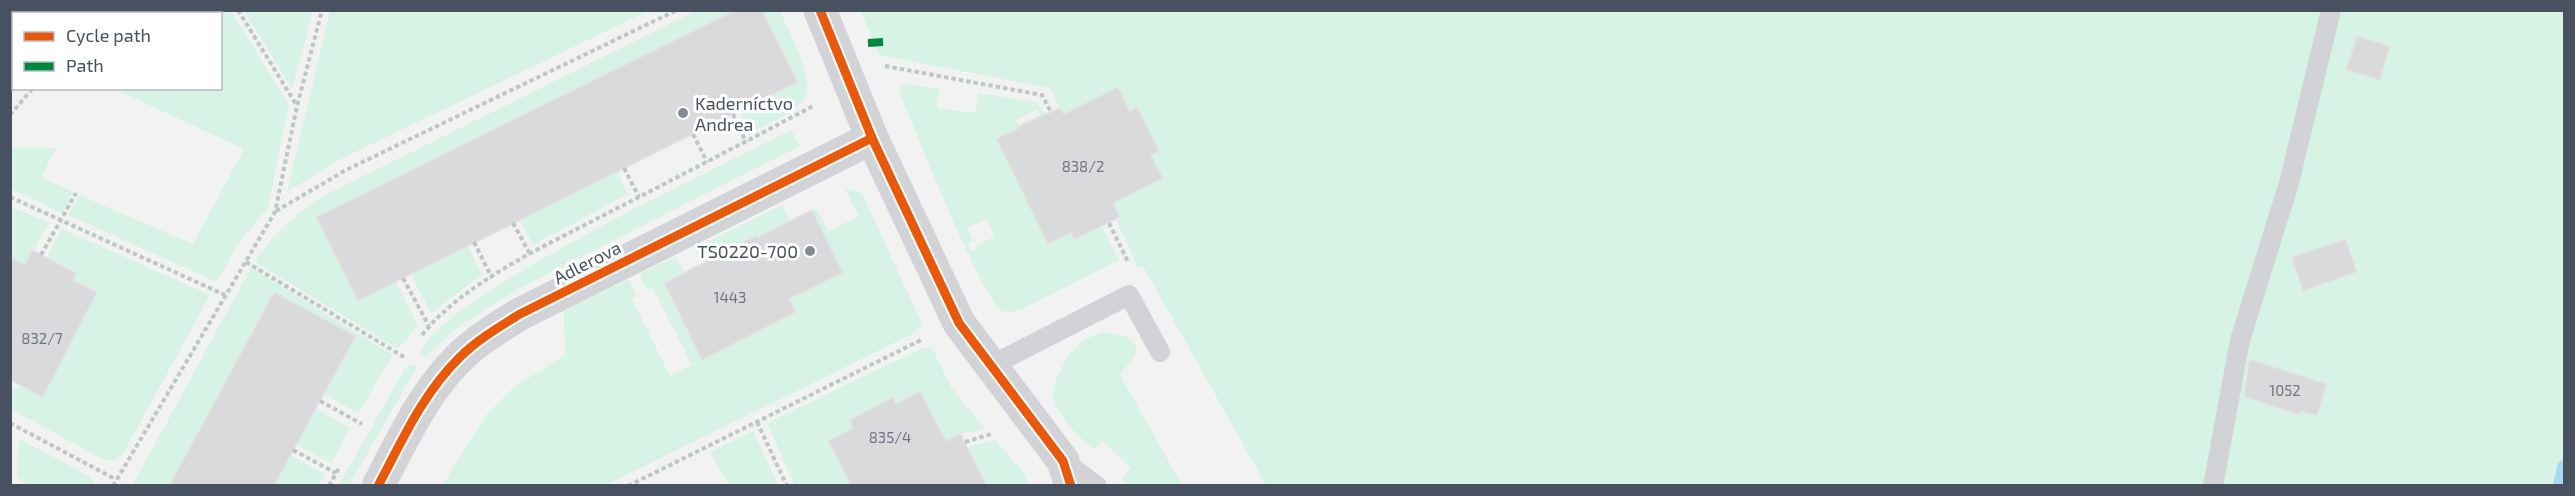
<svg xmlns="http://www.w3.org/2000/svg" width="2575" height="496" viewBox="0 0 2575 496" font-family="'Exo 2',sans-serif">
<rect width="100%" height="100%" fill="#f3f2f2"/>
<!-- green -->
<g fill="#d6f3e5" fill-rule="evenodd">
<path d="M 86,10 L 231,11 L 289,105 L 268,207 L 236,247 L 217,282 L 68,215 L 79,195 L 193,244 L 244,149 L 115,89 L 220,88 L 220,14 L 85,13 Z"/>
<path d="M 244,11 L 313,11 L 292,89 Z"/>
<path d="M 330,11 L 331,10 L 648,11 L 343,158 L 287,192 Z"/>
<path d="M 696,11 L 737,11 L 317,217 L 396,282 L 418,326 L 398,349 L 255,262 C 273,234 294,216 321,197 Z"/>
<path d="M 762,11 L 780,11 C 788,30 815,79 805,97 C 796,114 767,124 751,132 L 740,110 Z"/>
<path d="M 861,11 L 2564,11 L 2564,485 L 1266,485 L 1143,266 L 1138,267 L 1116,220 L 1120,218 L 1113,203 L 1163,178 L 1151,155 L 1158,150 L 1137,107 L 1130,111 L 1118,87 L 1064,114 L 1049,88 L 879,55 Z"/>
<path d="M 906,84 L 939,89 L 937,108 L 976,113 L 978,93 L 1036,102 L 1046,115 L 1042,117 L 1037,110 L 1016,120 L 1019,128 L 996,139 L 1048,244 L 1071,233 L 1075,240 L 1102,227 L 1119,260 L 1024,308 C 1017,310 1009,314 1002,311 C 982,300 913,125 900,93 L 901,86 ZM 986,219 L 995,236 L 977,246 L 978,249 L 972,252 L 968,244 L 973,241 L 967,228 Z"/>
<path d="M 791,130 L 800,146 L 518,289 L 458,327 L 424,358 L 420,354 C 429,303 733,160 791,130 Z"/>
<path d="M 24,147 L 56,148 L 41,177 L 73,192 L 62,213 L 11,189 L 11,149 Z"/>
<path d="M 617,172 L 628,194 L 533,245 L 520,220 Z"/>
<path d="M 845,189 L 862,193 L 922,324 L 916,332 L 606,485 L 442,486 L 486,415 L 513,388 L 565,355 L 564,311 L 629,279 L 637,296 L 632,299 L 670,376 L 692,365 L 653,288 L 647,290 L 639,274 L 676,257 L 684,272 L 664,283 L 702,360 L 796,311 L 757,235 L 702,263 L 694,248 L 782,205 L 791,221 L 808,290 L 843,273 L 812,210 L 816,208 L 829,231 L 859,216 Z"/>
<path d="M 10,206 L 49,223 L 25,265 L 11,257 Z"/>
<path d="M 62,229 L 210,295 L 124,452 L 115,460 L 104,460 L 11,409 L 10,389 L 15,391 L 96,292 L 73,280 L 76,273 L 47,258 Z"/>
<path d="M 468,246 L 482,275 L 431,313 L 411,274 Z"/>
<path d="M 251,268 L 393,355 L 358,413 L 324,394 L 355,336 L 274,292 L 169,485 L 132,486 Z"/>
<path d="M 1104,332 L 1127,337 L 1136,346 L 1136,353 L 1120,375 L 1182,485 L 1129,485 L 1121,478 L 1131,468 L 1103,441 L 1094,450 C 1080,436 1058,419 1054,399 C 1050,382 1071,347 1086,339 C 1092,336 1098,335 1104,332 Z"/>
<path d="M 922,348 L 932,348 L 951,387 L 985,429 L 960,434 L 946,441 L 920,391 L 896,404 L 892,397 L 850,420 L 853,428 L 828,441 L 852,485 L 795,486 L 767,423 Z"/>
<path d="M 410,365 L 417,367 L 349,485 L 339,485 L 404,370 Z"/>
<path d="M 316,409 L 350,428 L 331,463 L 296,445 Z"/>
<path d="M 753,431 L 778,485 L 729,485 L 710,452 Z"/>
<path d="M 19,439 L 89,476 L 96,485 L 26,485 L 17,476 Z"/>
<path d="M 995,440 L 1024,473 L 1028,485 L 978,485 L 977,483 L 984,479 L 968,447 Z"/>
<path d="M 290,455 L 325,474 L 319,485 L 274,486 Z"/>
</g>
<g fill="none" stroke-linecap="round" stroke-linejoin="round">
<!-- stream -->
<path stroke="#a9d9f2" stroke-width="14" d="M 2560,486 L 2564,467"/>
</g>
<!-- building -->
<g fill="#dadadd" stroke="#e4e4e5" stroke-width="1.5">
<path d="M 736,10 L 762,10 L 798,82 L 358,301 L 316,217 Z"/>
<path d="M 2357,36 L 2390,46 L 2380,80 L 2346,70 Z"/>
<path d="M 1118,87 L 1130,111 L 1137,107 L 1159,151 L 1151,155 L 1163,178 L 1113,203 L 1120,217 L 1074,240 L 1071,233 L 1048,244 L 996,139 L 1019,128 L 1018,126 L 1060,108 L 1064,114 Z"/>
<path d="M 812,210 L 843,273 L 789,299 L 796,312 L 702,360 L 664,283 L 757,235 L 758,237 Z"/>
<path d="M 2346,239 L 2357,272 L 2303,291 L 2291,257 Z"/>
<path d="M 32,250 L 76,273 L 73,280 L 97,292 L 43,397 L 10,380 L 10,257 L 25,265 Z"/>
<path d="M 274,292 L 356,336 L 324,394 L 274,486 L 169,486 Z"/>
<path d="M 2249,359 L 2327,384 L 2317,416 L 2301,411 L 2300,415 L 2244,397 Z"/>
<path d="M 920,391 L 946,441 L 960,433 L 987,486 L 852,486 L 828,441 L 853,428 L 850,420 L 893,397 L 896,404 Z"/>
</g>
<g fill="none" stroke-linecap="round" stroke-linejoin="round">
<!-- path -->
<g stroke="#bcc8c7" stroke-width="4" stroke-dasharray="4.5 3" stroke-linecap="butt">
<path d="M 238,10 L 297,106"/>
<path d="M 75,14 L 77,10"/>
<path d="M 885,66 L 1042,95 L 1051,112"/>
<path d="M 733,114 L 746,142"/>
<path d="M 10,115 L 33,88"/>
<path d="M 693,134 L 707,162"/>
<path d="M 624,168 L 639,197"/>
<path d="M 10,197 L 225,295"/>
<path d="M 276,211 L 346,170 L 677,10"/>
<path d="M 513,223 L 530,254"/>
<path d="M 1109,223 L 1128,262"/>
<path d="M 474,242 L 492,278"/>
<path d="M 41,255 L 76,193"/>
<path d="M 246,262 L 404,357"/>
<path d="M 403,278 L 429,326"/>
<path d="M 422,335 C 463,283 545,246 604,215 C 674,179 745,142 815,105"/>
<path d="M 320,401 L 362,424"/>
<path d="M 757,422 L 787,486"/>
<path d="M 10,423 L 115,479"/>
<path d="M 965,442 L 991,434"/>
<path d="M 293,450 L 336,473"/>
<path d="M 113,486 L 275,212 L 297,106 L 322,10"/>
<path d="M 329,486 L 340,466"/>
<path d="M 628,486 L 923,339"/>
</g>
<!-- service -->
<g stroke="#d1d3d6" stroke-width="20">
<path d="M 992,365 L 1129,295 L 1160,352"/>
<path d="M 1063,461 L 1097,486"/>
<path d="M 2213,486 L 2240,340 L 2289,183 L 2331,10"/>
</g>
<!-- minor -->
<g stroke="#d1d3d6" stroke-width="33">
<path d="M 820,10 L 872,138 L 959,323 L 1063,461 L 1071,486"/>
<path d="M 378,486 C 402,441 423,393 460,357 C 477,340 499,327 520,314 L 872,138"/>
</g>
<!-- quiet -->
<path stroke="#00873e" stroke-width="8" stroke-dasharray="15 8" stroke-linecap="butt" d="M 868,43 L 884,42"/>
<!-- cycleway casing -->
<g stroke="#fff" stroke-width="13">
<g id="cycleway">
<path d="M 820,10 L 872,138 L 959,323 L 1063,461 L 1071,486"/>
<path d="M 378,486 C 402,441 423,393 460,357 C 477,340 499,327 520,314 L 872,138"/>
</g>
</g>
<!-- cycleway -->
<use href="#cycleway" stroke="#e8590c" stroke-width="9"/>
</g>
<!-- markers -->
<g fill="#848993" stroke="#fff" stroke-width="2">
<circle cx="683" cy="113" r="6"/>
<circle cx="810" cy="251" r="6"/>
</g>
<g text-anchor="middle" dominant-baseline="central" stroke-width="6" stroke-linejoin="round" paint-order="stroke">
<!-- number labels -->
<g font-size="15" fill="#6e7580">
<text x="1083" y="166">838/2</text>
<text x="730" y="297">1443</text>
<text x="42" y="338">832/7</text>
<text x="2285" y="390">1052</text>
<text x="890" y="437">835/4</text>
</g>
<!-- poi labels -->
<g font-size="18" fill="#485160" stroke="#fff" text-anchor="start">
<text x="695" y="103">Kaderníctvo<tspan x="695" dy="21">Andrea</tspan></text>
<text x="798" y="251" text-anchor="end">TS0220-700</text>
</g>
<!-- street labels -->
<g font-size="18" fill="#485160" stroke="#fff">
<text transform="translate(587 262) rotate(-27)">Adlerova</text>
</g>
</g>
<!-- border -->
<rect width="2575" height="496" fill="none" stroke="#485160" stroke-width="24"/>
<!-- legend -->
<rect x="12" y="12" width="210" height="78" fill="#ffffff" stroke="#b6b9bf" stroke-width="1.5"/>
<rect x="24" y="32" width="30" height="9" fill="#e8590c" stroke="#b6b9bf" stroke-width="1.5"/>
<text x="66" y="42" font-size="18" fill="#485160">Cycle path</text>
<rect x="24" y="62" width="30" height="9" fill="#00873e" stroke="#b6b9bf" stroke-width="1.5"/>
<text x="66" y="72" font-size="18" fill="#485160">Path</text>
</svg>
